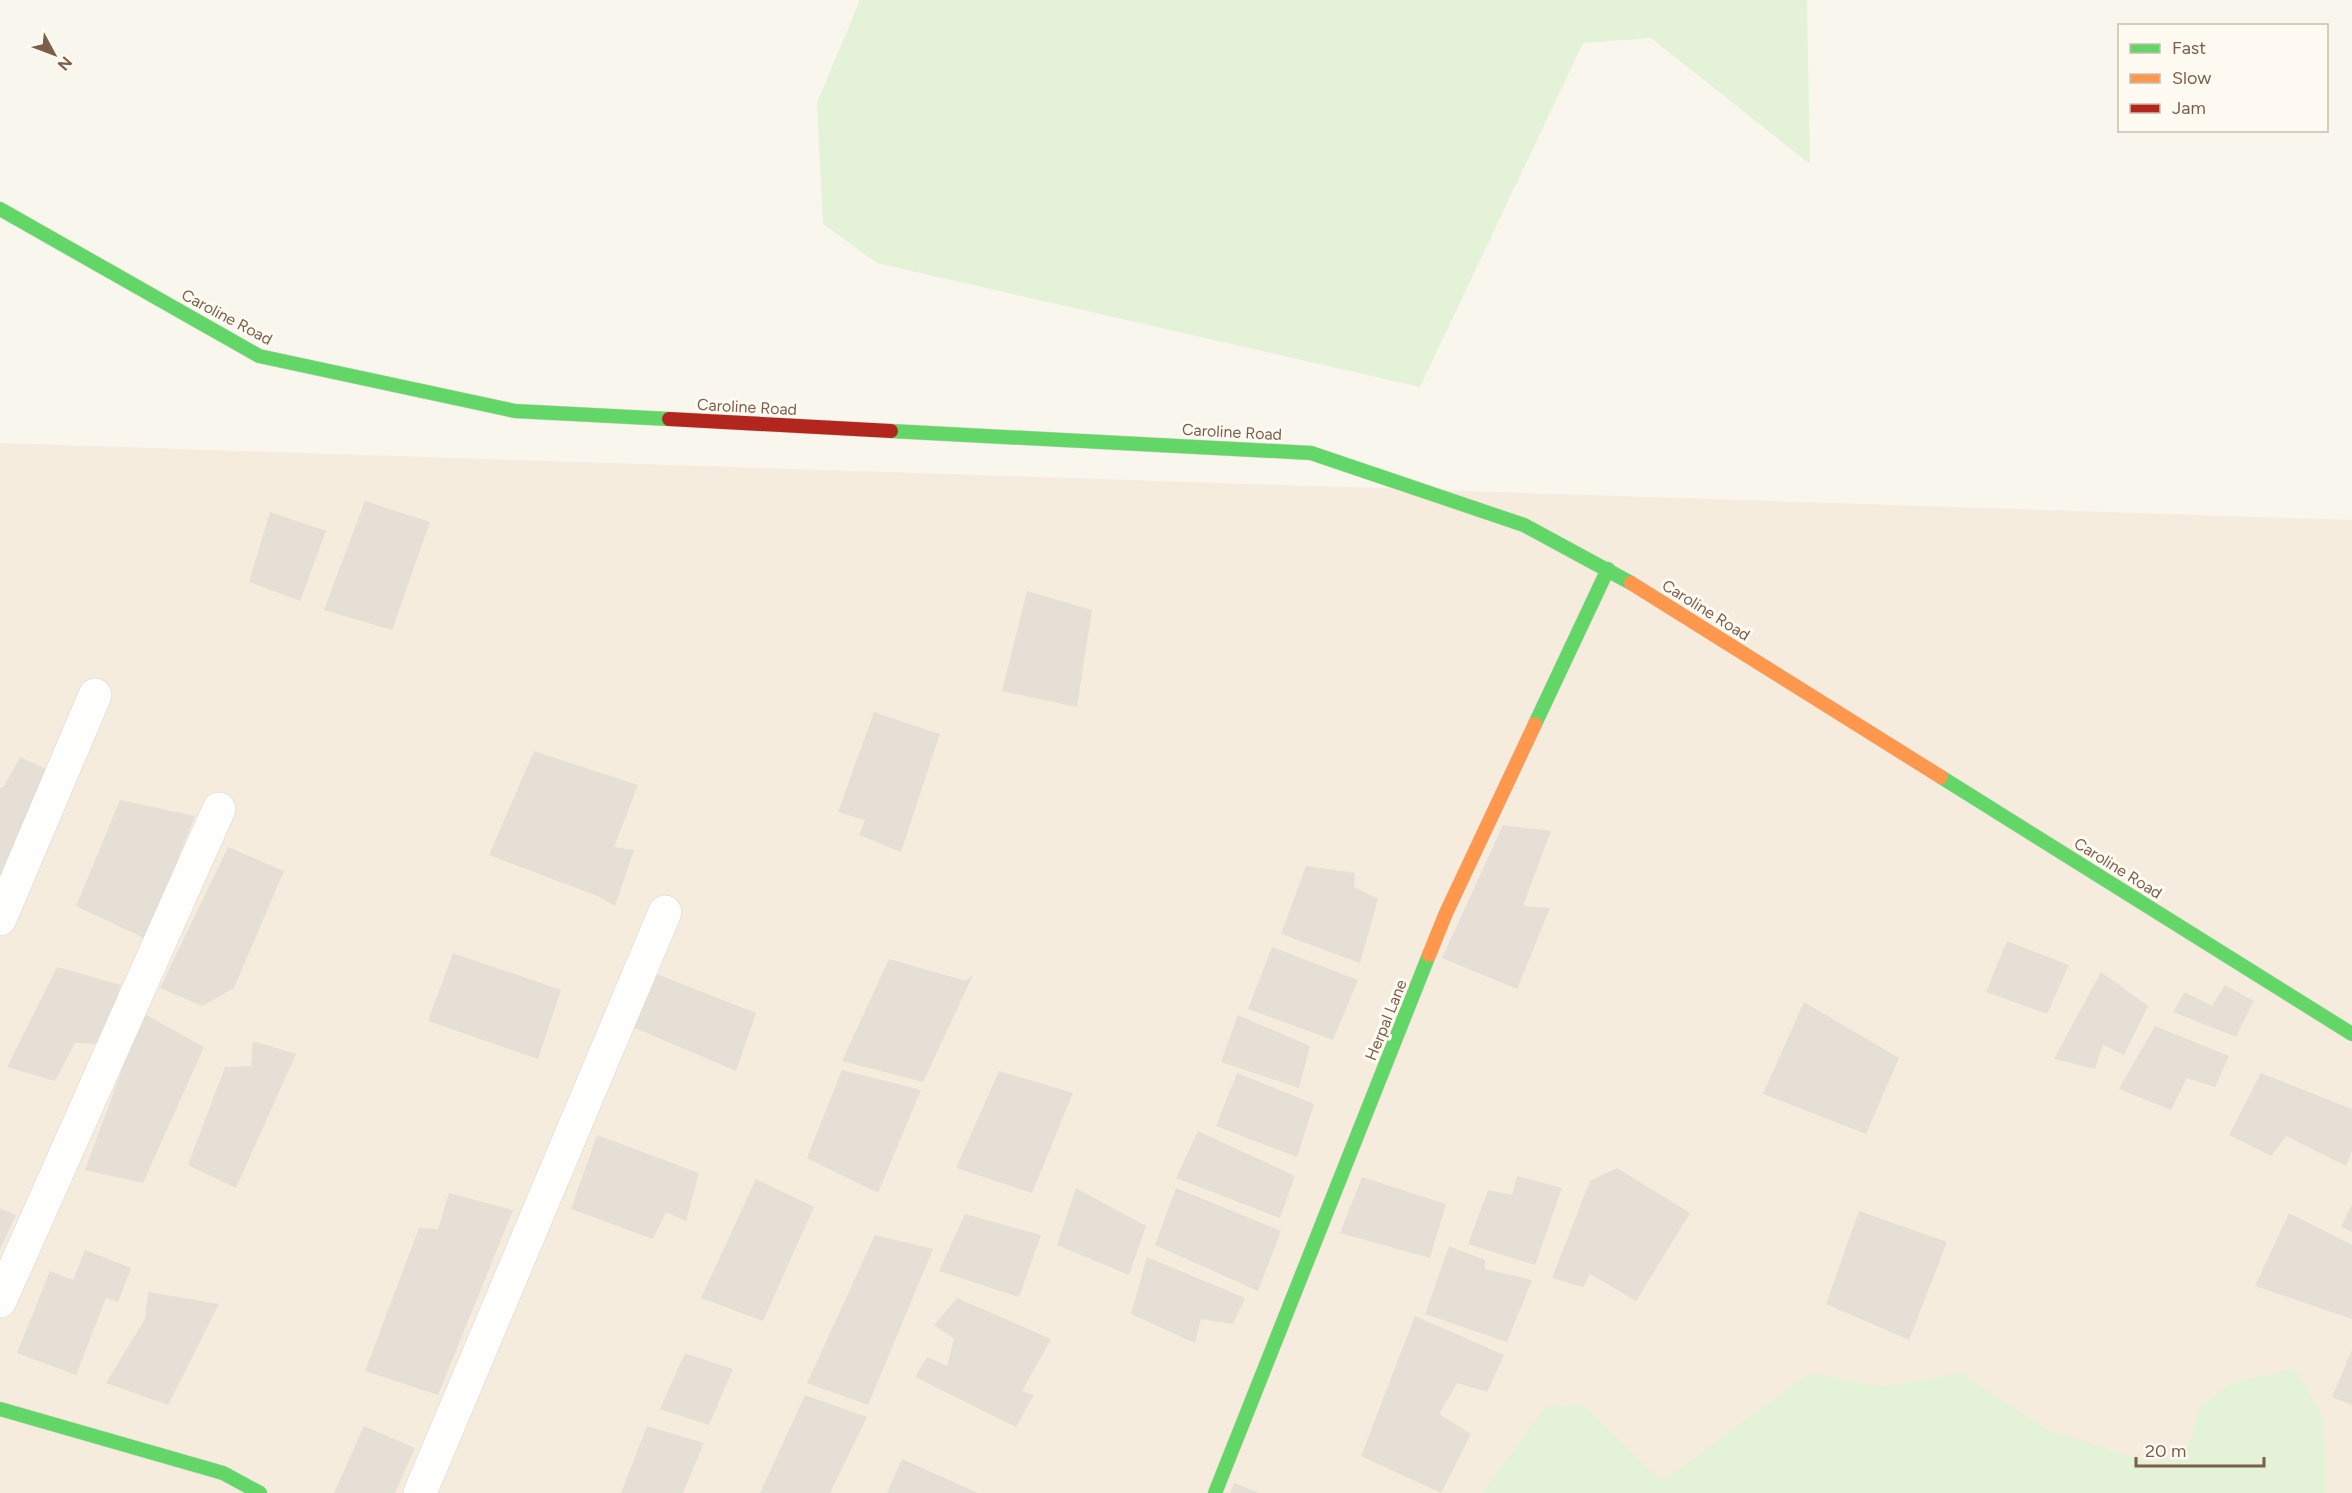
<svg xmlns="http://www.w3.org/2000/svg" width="2352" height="1493" viewBox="0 0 2352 1493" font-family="Figtree,sans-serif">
<rect width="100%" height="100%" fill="#f9f6ee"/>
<!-- residential -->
<path fill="#f6ecde" d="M 0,443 L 2352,520 L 2352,1493 L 0,1493 Z"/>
<!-- green -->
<g fill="#e4f2d7">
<path d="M 860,0 L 1807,0 L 1810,164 L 1651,38 L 1583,43 L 1420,387 L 877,263 L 823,224 L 817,103 Z"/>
<path d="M 2295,1368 L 2324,1419 L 2326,1493 L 1482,1493 L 1546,1406 L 1583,1405 L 1662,1481 L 1810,1373 L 1884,1387 L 1960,1373 L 2050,1431 L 2156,1464 L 2188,1445 L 2199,1409 L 2226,1385 Z"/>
</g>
<!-- building -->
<g fill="#e6dfd5">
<path d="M 365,501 L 430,522 L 392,630 L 324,610 Z"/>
<path d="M 270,512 L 326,531 L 300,601 L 249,582 Z"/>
<path d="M 1027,591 L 1092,610 L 1077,707 L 1002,691 Z"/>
<path d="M 874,712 L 940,734 L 901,852 L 859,835 L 865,820 L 838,812 Z"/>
<path d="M 534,751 L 638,785 L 614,847 L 634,850 L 615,906 L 600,897 L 489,855 Z"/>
<path d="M 20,757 L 50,771 L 0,889 L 0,787 L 3,788 Z"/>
<path d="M 120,800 L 195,816 L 146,939 L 76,906 Z"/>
<path d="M 1503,825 L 1551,831 L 1523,906 L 1550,908 L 1517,989 L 1442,958 Z"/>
<path d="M 228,847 L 284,871 L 234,988 L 202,1006 L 160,988 Z"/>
<path d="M 1306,866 L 1355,873 L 1354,887 L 1378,899 L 1360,963 L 1281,934 Z"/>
<path d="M 2007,941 L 2069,965 L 2047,1014 L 1986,992 Z"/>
<path d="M 1272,947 L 1358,980 L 1333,1040 L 1248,1009 Z"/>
<path d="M 453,953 L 561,990 L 538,1059 L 428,1021 Z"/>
<path d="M 889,959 L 966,981 L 973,975 L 923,1082 L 842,1061 Z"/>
<path d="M 57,967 L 121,985 L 100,1044 L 75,1043 L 55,1081 L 7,1067 Z"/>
<path d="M 649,971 L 756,1013 L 736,1071 L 628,1025 Z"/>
<path d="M 2101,972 L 2148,1006 L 2124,1055 L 2103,1045 L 2095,1069 L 2054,1059 Z"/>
<path d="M 2225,985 L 2254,1001 L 2236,1037 L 2173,1012 L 2185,992 L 2212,1006 Z"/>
<path d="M 1804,1002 L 1899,1058 L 1866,1134 L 1763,1094 Z"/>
<path d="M 143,1013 L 204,1047 L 143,1183 L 85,1170 Z"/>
<path d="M 1238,1015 L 1310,1046 L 1299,1088 L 1221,1062 Z"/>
<path d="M 2155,1026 L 2229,1056 L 2215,1087 L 2187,1078 L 2171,1110 L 2119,1089 Z"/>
<path d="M 253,1041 L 296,1054 L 236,1188 L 188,1165 L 225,1067 L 251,1066 Z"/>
<path d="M 842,1070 L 921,1090 L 878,1193 L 807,1158 Z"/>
<path d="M 999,1071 L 1073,1093 L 1032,1193 L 956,1168 Z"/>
<path d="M 1237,1073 L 1314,1104 L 1297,1157 L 1216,1126 Z"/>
<path d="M 2261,1073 L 2352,1109 L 2352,1150 L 2346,1166 L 2286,1136 L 2271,1156 L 2229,1135 Z"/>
<path d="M 1198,1131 L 1295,1176 L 1280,1218 L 1176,1178 Z"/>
<path d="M 597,1135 L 699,1173 L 686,1221 L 666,1212 L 653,1239 L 571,1209 Z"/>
<path d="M 1617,1168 L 1690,1213 L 1636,1301 L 1590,1274 L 1583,1287 L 1552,1278 L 1590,1181 Z"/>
<path d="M 1517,1176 L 1562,1188 L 1535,1265 L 1468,1244 L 1488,1190 L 1512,1195 Z"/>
<path d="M 1362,1177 L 1446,1204 L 1430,1258 L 1340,1233 Z"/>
<path d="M 756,1179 L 814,1207 L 763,1321 L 701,1298 Z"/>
<path d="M 1076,1188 L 1146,1226 L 1129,1275 L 1057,1245 Z"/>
<path d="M 1176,1188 L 1281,1231 L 1258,1291 L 1155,1245 Z"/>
<path d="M 449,1193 L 513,1210 L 438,1395 L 365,1371 L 419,1228 L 438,1229 Z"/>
<path d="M 2352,1204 L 2352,1232 L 2341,1227 Z"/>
<path d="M 0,1208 L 16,1215 L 0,1250 Z"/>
<path d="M 1859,1211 L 1947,1242 L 1909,1340 L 1826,1304 Z"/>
<path d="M 2289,1213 L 2352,1245 L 2352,1319 L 2255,1286 Z"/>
<path d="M 965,1214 L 1041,1235 L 1019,1297 L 939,1271 Z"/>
<path d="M 875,1235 L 933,1249 L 868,1405 L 807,1383 Z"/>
<path d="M 1449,1246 L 1485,1260 L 1485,1269 L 1532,1280 L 1507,1342 L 1425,1314 Z"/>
<path d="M 85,1250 L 131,1268 L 118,1302 L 106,1298 L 76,1375 L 17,1353 L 50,1271 L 73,1280 Z"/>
<path d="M 1147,1257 L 1245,1298 L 1233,1324 L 1201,1319 L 1195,1343 L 1131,1314 Z"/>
<path d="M 148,1292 L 219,1304 L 168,1405 L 106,1383 L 145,1319 Z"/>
<path d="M 957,1298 L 1051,1339 L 1022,1391 L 1034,1395 L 1016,1427 L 915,1377 L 927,1357 L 947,1366 L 954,1339 L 934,1325 Z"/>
<path d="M 1415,1316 L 1504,1355 L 1487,1392 L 1457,1383 L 1439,1414 L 1471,1434 L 1441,1493 L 1361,1456 Z"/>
<path d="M 2352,1350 L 2352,1405 L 2332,1397 Z"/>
<path d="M 685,1353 L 733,1369 L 709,1425 L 660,1409 Z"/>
<path d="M 805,1395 L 867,1417 L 830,1493 L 760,1493 Z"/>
<path d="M 364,1426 L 415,1448 L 395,1493 L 334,1493 Z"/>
<path d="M 647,1426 L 704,1443 L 683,1493 L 621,1493 Z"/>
<path d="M 902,1459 L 978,1493 L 887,1493 Z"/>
<path d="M 1234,1483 L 1259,1493 L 1230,1493 Z"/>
</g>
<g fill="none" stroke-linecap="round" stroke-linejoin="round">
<!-- street casing -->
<g stroke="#dad3cc" stroke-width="34">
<g id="street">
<path d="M 0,919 L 95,695"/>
<path d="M 0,1301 L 219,809"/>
<path d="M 420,1493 L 665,912"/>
</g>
</g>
<!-- fast casing -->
<g stroke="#dad3cb" stroke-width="15">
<g id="fast">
<path d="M 0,209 L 259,356 L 515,411 L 669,419"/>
<path d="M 891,431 L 1311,453 L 1524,525 L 1631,583"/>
<path d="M 1535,724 L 1608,569"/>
<path d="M 1941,777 L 2352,1034"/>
<path d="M 0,1409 L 223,1473 L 260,1493"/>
<path d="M 1215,1493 L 1429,955"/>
</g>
</g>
<!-- slow casing -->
<g stroke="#dad3cb" stroke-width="15">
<g id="slow">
<path d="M 1631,583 L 1941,777"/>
<path d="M 1429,955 L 1446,913 L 1535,724"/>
</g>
</g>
<!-- jam casing -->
<g stroke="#dad3cb" stroke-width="15">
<path id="jam" d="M 669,419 L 891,431"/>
</g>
<!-- street -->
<use href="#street" stroke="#fefefc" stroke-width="33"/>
<!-- fast -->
<use href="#fast" stroke="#63d668" stroke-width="14"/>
<!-- slow -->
<use href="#slow" stroke="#ff974d" stroke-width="14"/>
<!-- jam -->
<use href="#jam" stroke="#b3261e" stroke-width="14"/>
</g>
<g text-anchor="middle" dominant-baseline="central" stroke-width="6" stroke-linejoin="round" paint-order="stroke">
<!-- street labels -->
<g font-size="16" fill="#7c5f49" stroke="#fffbf2">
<text transform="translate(227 317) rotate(28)">Caroline Road</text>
<text transform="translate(747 407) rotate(3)">Caroline Road</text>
<text transform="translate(1232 432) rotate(3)">Caroline Road</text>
<text transform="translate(1706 610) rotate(32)">Caroline Road</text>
<text transform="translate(2118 868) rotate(32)">Caroline Road</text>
<text transform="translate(1386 1020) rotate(-68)">Herpal Lane</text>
</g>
</g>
<!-- legend -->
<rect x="2118" y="24" width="210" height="108" fill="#fffbf2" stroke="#cbbdae" stroke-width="1.5"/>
<rect x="2130" y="44" width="30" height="9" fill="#63d668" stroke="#cbbdae" stroke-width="1.5"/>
<text x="2172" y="54" font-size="18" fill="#7c5f49">Fast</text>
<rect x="2130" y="74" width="30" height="9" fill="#ff974d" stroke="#cbbdae" stroke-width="1.5"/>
<text x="2172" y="84" font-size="18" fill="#7c5f49">Slow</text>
<rect x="2130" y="104" width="30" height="9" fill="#b3261e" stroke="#cbbdae" stroke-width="1.5"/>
<text x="2172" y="114" font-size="18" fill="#7c5f49">Jam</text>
<!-- north arrow -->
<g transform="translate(54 54) rotate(131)" stroke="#fffbf2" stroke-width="4.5" paint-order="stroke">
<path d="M0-4.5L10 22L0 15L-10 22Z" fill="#7c5f49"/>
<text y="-9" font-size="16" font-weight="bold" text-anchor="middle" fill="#7c5f49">N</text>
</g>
<!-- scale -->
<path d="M2136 1457v9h128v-9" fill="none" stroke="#7c5f49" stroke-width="3"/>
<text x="2145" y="1457" font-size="18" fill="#7c5f49" stroke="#fffbf2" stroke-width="4.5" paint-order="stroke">20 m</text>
</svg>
